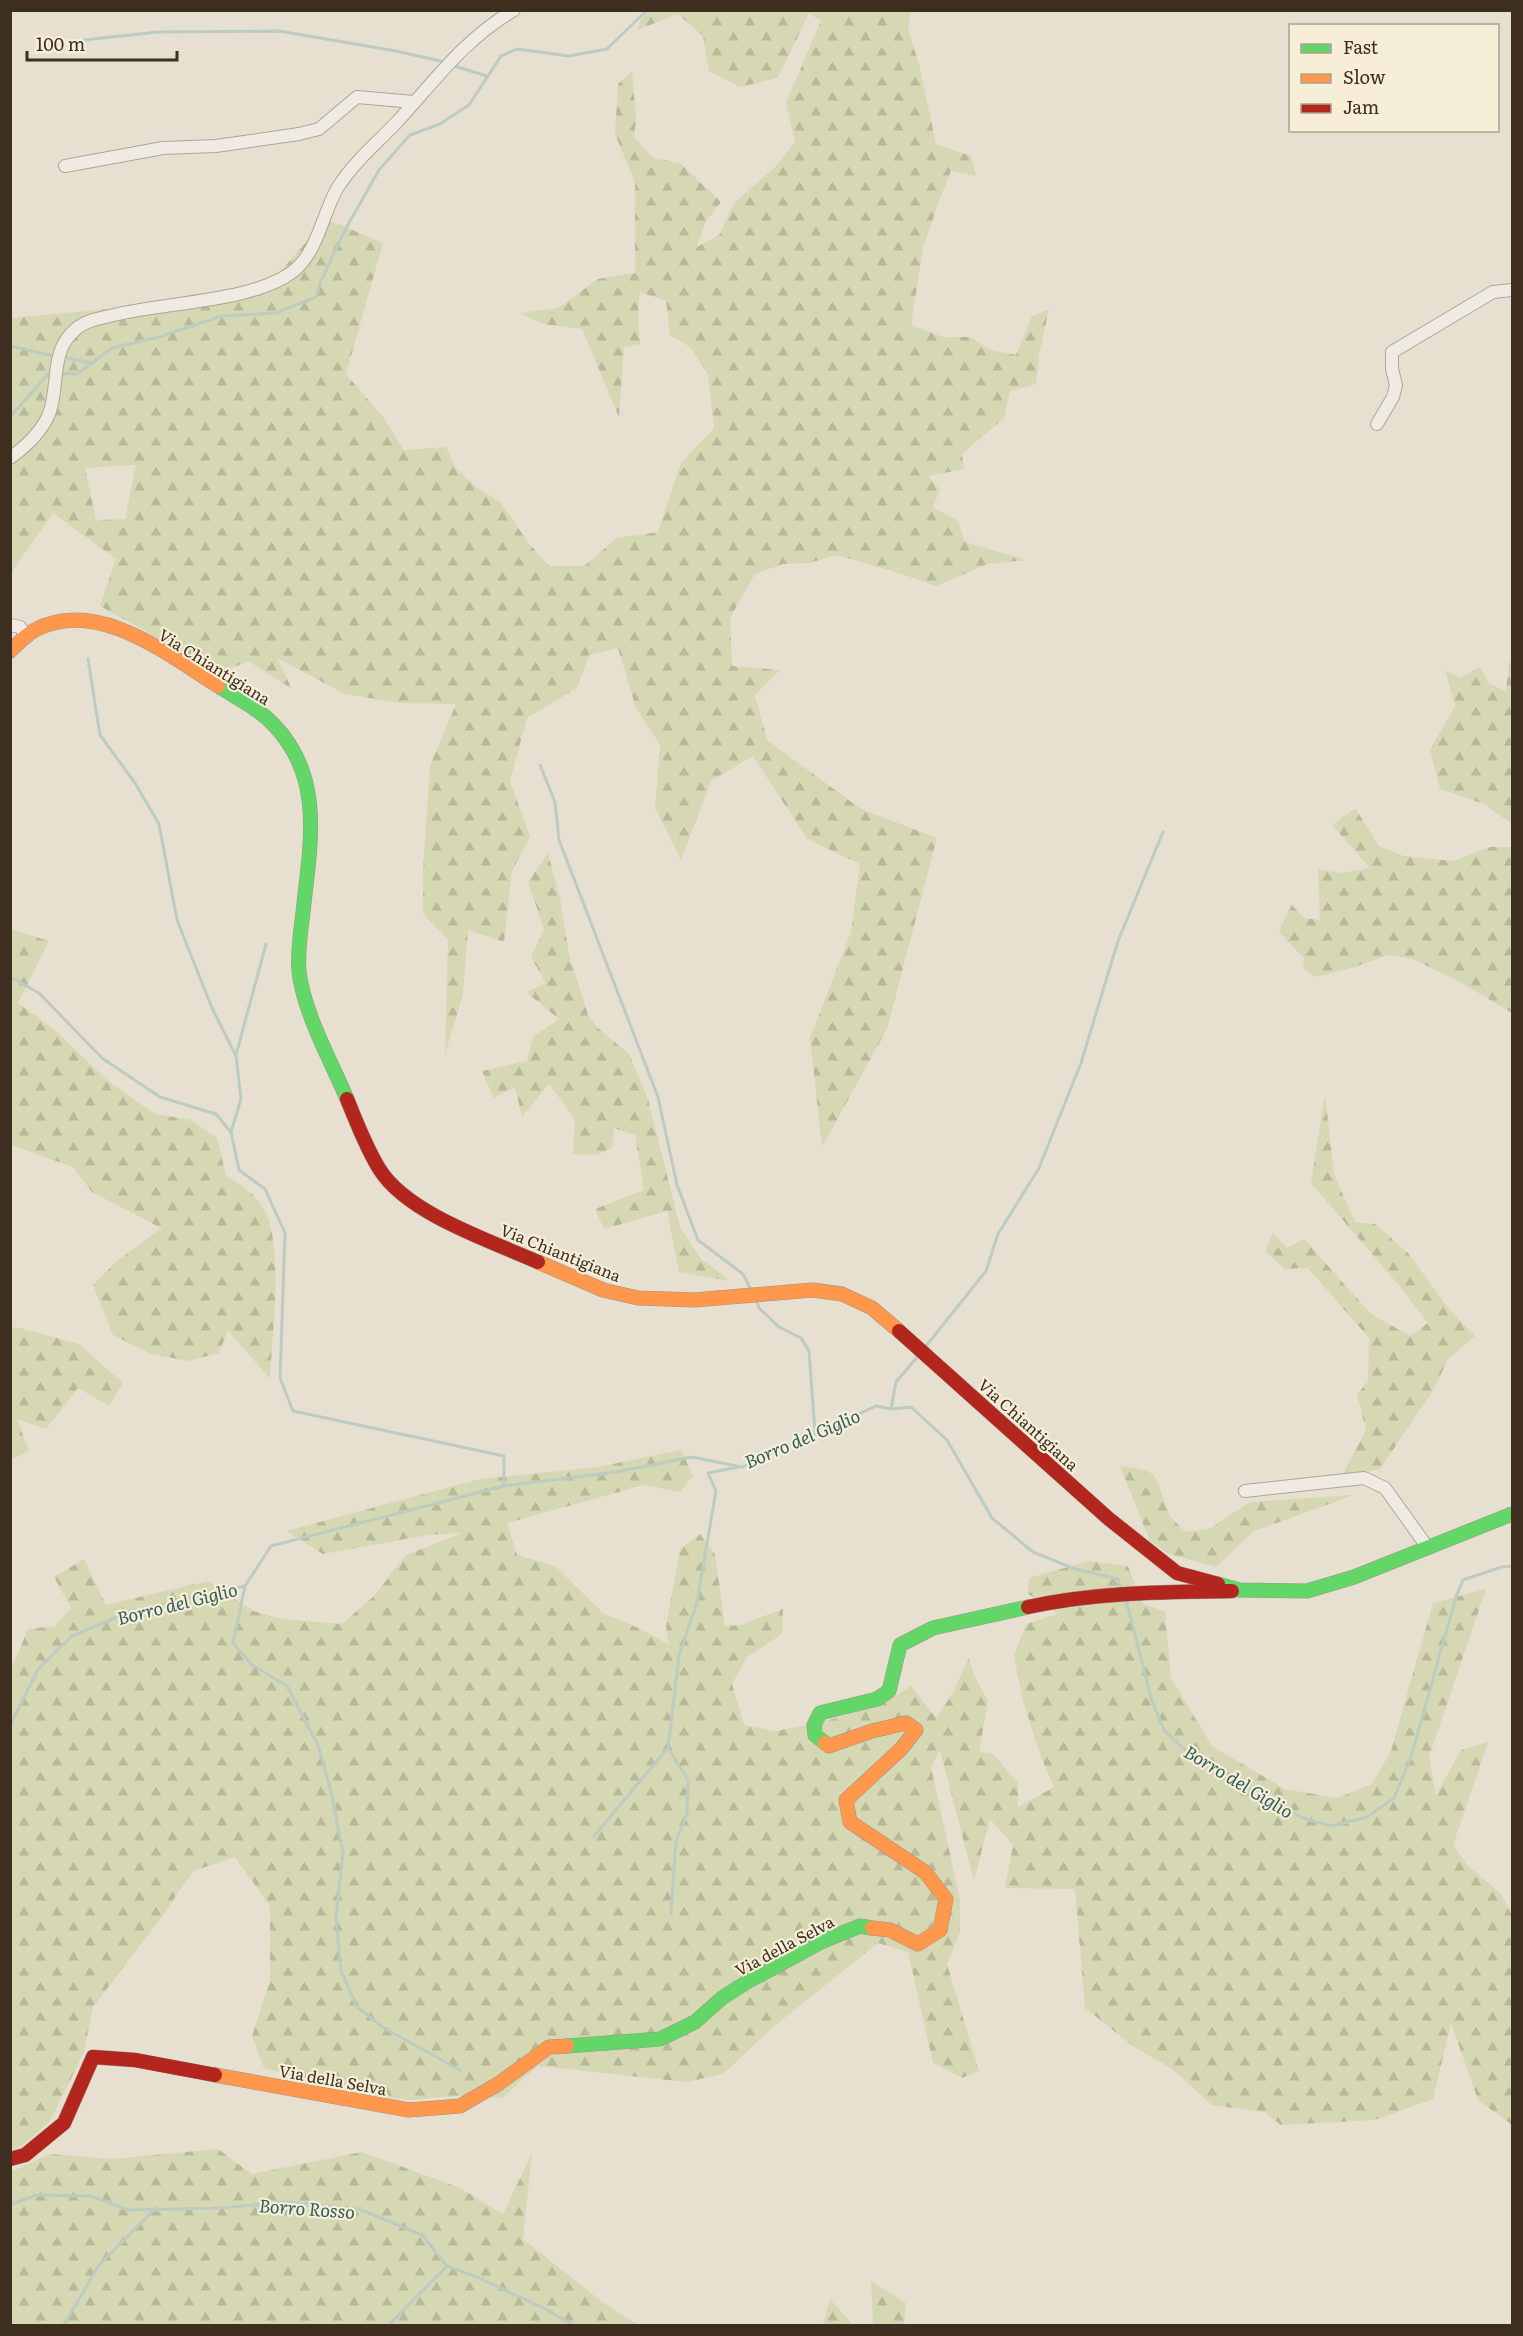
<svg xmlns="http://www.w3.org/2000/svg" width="1523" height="2336" viewBox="0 0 1523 2336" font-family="Literata,serif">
<defs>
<pattern id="forest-firs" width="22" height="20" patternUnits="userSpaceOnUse" patternTransform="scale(1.5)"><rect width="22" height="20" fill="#d6d7b3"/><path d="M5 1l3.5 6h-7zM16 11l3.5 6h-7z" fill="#b9b99a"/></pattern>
</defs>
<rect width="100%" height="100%" fill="#e7e0d1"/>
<!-- forest -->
<g fill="url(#forest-firs)" fill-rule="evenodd">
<path d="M 644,11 L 911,11 L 908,30 L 919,64 L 936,144 L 971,156 L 976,176 L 951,171 L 938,204 L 923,248 L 911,325 L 943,337 L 970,337 L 991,350 L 1016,355 L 1032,316 L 1049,309 L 1039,355 L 1036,384 L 1010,391 L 1004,418 L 962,454 L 964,469 L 928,476 L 940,490 L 933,507 L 958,521 L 965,542 L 1027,560 L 988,564 L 936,586 L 899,573 L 836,555 L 809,563 L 783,564 L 755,574 L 730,618 L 732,666 L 780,670 L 755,695 L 767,740 L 861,809 L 937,838 L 887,1029 L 822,1147 L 810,1038 L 851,932 L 860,864 L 807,839 L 753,756 L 711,781 L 681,860 L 655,808 L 660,745 L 636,708 L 618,648 L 589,655 L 577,688 L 527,718 L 510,781 L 530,836 L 512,871 L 504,942 L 468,930 L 463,995 L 445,1054 L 448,939 L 423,914 L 423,868 L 430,766 L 456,704 L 400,703 L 345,694 L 277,658 L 292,689 L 248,661 L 221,673 L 100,606 L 116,559 L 53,513 L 11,573 L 11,318 L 260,295 L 326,219 L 383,243 L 346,374 L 383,417 L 404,450 L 446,447 L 455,467 L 475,486 L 500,502 L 528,542 L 549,566 L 584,566 L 617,538 L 658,532 L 681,463 L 714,428 L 708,374 L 690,347 L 670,335 L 666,301 L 640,292 L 638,316 L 640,344 L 624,347 L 619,417 L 582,329 L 543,324 L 519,313 L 558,308 L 598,279 L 635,273 L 635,182 L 615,134 L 618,84 L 632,71 L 636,119 L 634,137 L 653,158 L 680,163 L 721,202 L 706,221 L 697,247 L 720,234 L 733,204 L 776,166 L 795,142 L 786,103 L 821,21 L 809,13 L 778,78 L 740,87 L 709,71 L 703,36 L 678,14 L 637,30 ZM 136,465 L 125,519 L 96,520 L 85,468 Z"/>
<path d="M 1509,662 L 1512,663 L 1512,824 L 1484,804 L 1440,789 L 1430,750 L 1455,706 L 1445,670 L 1460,678 L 1479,667 L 1490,684 L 1506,691 Z"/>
<path d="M 1355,808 L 1379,846 L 1404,856 L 1454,861 L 1490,847 L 1512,847 L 1512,1013 L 1460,982 L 1413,959 L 1387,955 L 1355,967 L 1316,977 L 1303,969 L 1304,958 L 1279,932 L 1291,904 L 1304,918 L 1320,920 L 1318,869 L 1340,873 L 1370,868 L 1332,825 Z"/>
<path d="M 548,853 L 560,898 L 569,954 L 588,1015 L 598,1028 L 629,1054 L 648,1099 L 680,1227 L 700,1258 L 730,1281 L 679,1272 L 667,1211 L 604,1229 L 595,1209 L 644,1190 L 635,1135 L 614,1128 L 612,1148 L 597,1155 L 573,1154 L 575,1119 L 549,1084 L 522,1117 L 515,1087 L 494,1098 L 482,1071 L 527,1061 L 533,1037 L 559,1019 L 526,992 L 546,983 L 531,957 L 544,929 L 528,882 Z"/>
<path d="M 13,930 L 49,941 L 18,1003 L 55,1030 L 108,1081 L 155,1114 L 191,1120 L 217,1138 L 226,1176 C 241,1185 255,1193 264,1209 C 284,1246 272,1335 270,1379 L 228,1330 L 219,1353 L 188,1361 L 151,1354 L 113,1335 L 93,1285 L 117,1261 L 161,1228 L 92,1192 L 73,1167 L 11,1145 L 10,933 Z"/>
<path d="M 1325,1094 L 1334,1174 L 1355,1222 L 1375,1224 L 1408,1253 L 1449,1309 L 1475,1336 L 1448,1359 L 1434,1389 L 1380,1469 L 1342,1476 L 1366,1430 L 1357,1395 L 1368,1381 L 1369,1338 L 1308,1268 L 1285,1269 L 1265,1251 L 1273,1233 L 1287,1248 L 1304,1239 L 1371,1314 L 1410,1336 L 1428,1323 L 1402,1289 L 1311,1183 Z"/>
<path d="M 16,1327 L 79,1344 L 123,1383 L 109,1406 L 78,1388 L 46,1429 L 17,1419 L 29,1451 L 11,1460 L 10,1328 Z"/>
<path d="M 681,1450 L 693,1476 L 680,1492 L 644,1485 L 507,1523 L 517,1555 L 555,1566 L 603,1613 L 645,1631 L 669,1645 L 666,1626 L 680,1549 L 700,1534 L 715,1554 L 725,1626 L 740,1625 L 783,1609 L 782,1634 L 747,1657 L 732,1684 L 744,1725 L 776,1731 L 826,1721 L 881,1705 L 911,1686 L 936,1718 L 951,1696 L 969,1658 L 975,1677 L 988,1701 L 979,1752 L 993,1754 L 1018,1783 L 1018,1807 L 1054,1787 L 1041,1757 L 1023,1701 L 1014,1656 L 1026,1624 L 1058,1614 L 1027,1593 L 1029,1578 L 1089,1561 L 1128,1566 L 1142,1603 L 1165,1612 L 1171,1678 L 1212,1746 L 1285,1789 L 1337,1798 L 1372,1784 L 1391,1751 L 1433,1603 L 1486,1589 L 1429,1757 L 1436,1795 L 1461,1750 L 1488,1742 L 1453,1845 L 1467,1865 L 1501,1894 L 1512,1915 L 1512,2125 L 1478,2100 L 1451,2023 L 1433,2099 L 1375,2120 L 1281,2125 L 1264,2112 L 1212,2105 L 1171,2068 L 1134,2047 L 1085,2008 L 1075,1889 L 1005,1888 L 1013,1845 L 990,1819 L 974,1881 L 940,1750 L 931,1767 L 960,1900 L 960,1932 L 947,1964 L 979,2071 L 962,2078 L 933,2063 L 908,1952 L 878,1943 L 772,2028 L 723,2074 L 686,2082 L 538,2066 L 502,2098 L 457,2096 L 409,2100 L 365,2094 L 264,2068 L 252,2036 L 270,1980 L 270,1906 L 235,1857 L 193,1871 L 159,1921 L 93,2007 L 84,2052 L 50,2121 L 21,2147 L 11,2150 L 11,1667 L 20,1649 L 28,1629 L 55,1626 L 71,1608 L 54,1577 L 84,1559 L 106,1605 L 208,1581 L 253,1611 L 282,1619 L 342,1624 L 374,1596 L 406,1555 L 462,1533 L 428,1535 L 323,1554 L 286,1531 L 480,1479 L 598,1467 Z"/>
<path d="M 1120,1466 C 1162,1471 1154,1474 1167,1509 C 1170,1518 1179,1525 1185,1532 L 1209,1529 L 1250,1502 L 1354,1495 L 1254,1531 L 1216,1567 L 1169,1554 L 1150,1541 Z"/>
<path d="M 218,2149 L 252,2174 L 362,2152 L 460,2188 L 503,2214 L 532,2153 L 523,2239 L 605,2304 L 638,2325 L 11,2325 L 11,2172 L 50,2154 L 112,2159 Z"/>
<path d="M 871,2281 L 906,2303 L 904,2325 L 873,2325 Z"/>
<path d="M 830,2299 L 853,2325 L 823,2325 Z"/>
</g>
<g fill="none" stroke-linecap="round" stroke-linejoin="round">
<!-- stream -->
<g stroke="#bcccc2" stroke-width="3">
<path d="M 84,40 L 158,32 L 279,31 L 396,51 L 445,62"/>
<path d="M 451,65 L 487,76"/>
<path d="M 10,346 L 54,356"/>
<path d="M 64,357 L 91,363"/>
<path d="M 58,373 L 77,374 L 112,348 L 159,337 L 222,316 L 276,313 L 316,297 L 321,281 L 345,230 L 379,170 L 410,135 L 440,124 L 469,105 L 501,56 L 517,49 L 569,56 L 607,49 L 647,10"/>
<path d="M 10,417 L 49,373 L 52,373"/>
<path d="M 88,659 L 100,735 L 135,783 L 159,824 L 177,920 L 212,1008 L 236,1056 L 241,1099 L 231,1132 L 239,1170 L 265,1189 L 285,1233 L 280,1378 L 293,1411 L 504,1456 L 504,1486"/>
<path d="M 540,765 L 555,802 L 559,840 L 658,1097 L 677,1185 L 698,1240 L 743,1274 L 750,1288"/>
<path d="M 10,977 L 39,993 L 102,1058 L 160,1097 L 216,1114 L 230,1131"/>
<path d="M 236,1055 L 266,944"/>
<path d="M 757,1302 L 759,1308 L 779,1327 L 801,1338 L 809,1351 L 815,1432"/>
<path d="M 926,1346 L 986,1271 L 998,1234 L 1039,1168 L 1081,1063 L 1118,941 L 1163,832"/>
<path d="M 891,1409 L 896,1382 L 918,1356"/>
<path d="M 245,1586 L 233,1643 L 252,1665 L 287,1686 L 318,1745 L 331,1791 L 343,1853 L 336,1918 L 341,1970 L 356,2006 L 382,2027 L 460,2070"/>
<path d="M 1126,1600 L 1152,1701 L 1164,1730 L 1188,1753 L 1300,1817 L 1330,1826 L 1367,1817 L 1394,1798 L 1411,1757 L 1456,1597 L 1463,1580 L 1502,1567 L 1512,1566"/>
<path d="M 10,1725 L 39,1668 L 72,1636 L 129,1612 L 245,1586 L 271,1546 L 504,1486 L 616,1472 L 692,1457 L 742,1467 L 876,1406 L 891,1409 L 911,1407 L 947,1440 L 992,1518 L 1033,1552 L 1075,1569 L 1118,1579 L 1121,1588"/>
<path d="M 668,1748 L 688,1780 L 687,1814 L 676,1841 L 671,1913"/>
<path d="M 594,1836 L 668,1748 L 679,1656 L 697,1602 L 716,1491 L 708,1473 L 738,1467"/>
<path d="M 10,2205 L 36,2195 L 91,2196 L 128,2210 L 221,2208 L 284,2202 L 359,2209 L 422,2235 L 447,2266 L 474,2276 L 544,2308 L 575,2326"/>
<path d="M 62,2326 L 67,2320 L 98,2266 L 155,2209"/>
<path d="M 388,2326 L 447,2266"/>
</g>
<!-- street casing -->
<g stroke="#ada599" stroke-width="14">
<g id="street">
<path d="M 65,166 L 163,148 L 216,146 L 299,134 L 319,129 L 357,97 L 414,102"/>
<path d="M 1377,424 L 1393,397 L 1396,385 L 1392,369 L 1392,352 L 1493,292 L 1512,290"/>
<path d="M 10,458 C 25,447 42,431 49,414 C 60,385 49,351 76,329 C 86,320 101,318 114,315 C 164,302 260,302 297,268 C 319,247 323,212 338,187 C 354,162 376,144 396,123 C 435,81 463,40 514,10"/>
<path d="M 10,625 L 20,627 L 27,637"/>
<path d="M 1245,1491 L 1364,1478 L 1385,1488 L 1428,1548"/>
</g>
</g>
<!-- fast casing -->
<g stroke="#9c958a" stroke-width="15">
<g id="fast">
<path d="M 218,686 C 237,698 259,709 274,725 C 323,776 311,840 304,903 C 302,924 297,949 299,971 C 303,1011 331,1061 347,1099"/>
<path d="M 1218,1584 L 1239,1590 L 1307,1591 L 1354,1577 L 1512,1514"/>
<path d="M 825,1743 L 815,1735 L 814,1725 L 820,1713 L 877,1699 L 889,1691 L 900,1645 L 933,1628 L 1028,1607"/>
<path d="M 567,2046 L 660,2039 L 695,2022 L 722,1998 L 747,1982 L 823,1941 L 860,1926 L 872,1928"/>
</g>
</g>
<!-- slow casing -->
<g stroke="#9c958a" stroke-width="15">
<g id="slow">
<path d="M 10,651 C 18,644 25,635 35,630 C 97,597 167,654 218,686"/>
<path d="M 538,1262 L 603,1290 L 638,1298 L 694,1300 L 813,1290 L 842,1294 L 872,1308 L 899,1331"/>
<path d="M 825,1743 L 829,1746 L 872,1731 L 906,1723 L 916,1730 L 901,1749 L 846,1800 L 850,1822 L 925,1872 L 946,1899 L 940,1930 L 918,1944 L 890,1930 L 872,1928"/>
<path d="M 215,2075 L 409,2110 L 460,2106 L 498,2084 L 549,2047 L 567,2046"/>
</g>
</g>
<!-- jam casing -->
<g stroke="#9c958a" stroke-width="15">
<g id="jam">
<path d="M 347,1099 C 357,1123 366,1148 380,1170 C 408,1214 491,1241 538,1262"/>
<path d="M 899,1331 L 1109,1519 L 1177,1573 L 1218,1584"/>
<path d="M 1028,1607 C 1095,1592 1164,1592 1232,1591"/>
<path d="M 10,2159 L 25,2155 L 64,2123 L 93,2057 L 135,2060 L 215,2075"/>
</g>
</g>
<!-- street -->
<use href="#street" stroke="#efebe3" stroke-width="12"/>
<!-- fast -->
<use href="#fast" stroke="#63d668" stroke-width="14"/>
<!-- slow -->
<use href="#slow" stroke="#ff974d" stroke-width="14"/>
<!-- jam -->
<use href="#jam" stroke="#b3261e" stroke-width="14"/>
</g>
<g text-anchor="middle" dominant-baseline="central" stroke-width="4.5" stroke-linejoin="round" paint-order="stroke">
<!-- street labels -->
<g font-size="16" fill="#3d2e20" stroke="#f7eed8">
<text transform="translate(215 666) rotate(32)">Via Chiantigiana</text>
<text transform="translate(561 1252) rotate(22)">Via Chiantigiana</text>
<text transform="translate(1029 1424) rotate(42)">Via Chiantigiana</text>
<text transform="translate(784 1945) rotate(-28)">Via della Selva</text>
<text transform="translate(333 2079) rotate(10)">Via della Selva</text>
</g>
<!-- water labels -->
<g font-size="18" font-style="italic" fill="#2f5d5a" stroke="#f7eed8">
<text transform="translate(802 1438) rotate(-23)">Borro del Giglio</text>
<text transform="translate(177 1603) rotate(-14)">Borro del Giglio</text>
<text transform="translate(1239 1781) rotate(31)">Borro del Giglio</text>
<text transform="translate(307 2208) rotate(4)">Borro Rosso</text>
</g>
</g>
<!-- border -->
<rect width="1523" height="2336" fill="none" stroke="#3d2e20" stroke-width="24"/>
<!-- legend -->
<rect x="1289" y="24" width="210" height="108" fill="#f7eed8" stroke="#ada18e" stroke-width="1.5"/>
<rect x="1301" y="44" width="30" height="9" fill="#63d668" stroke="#ada18e" stroke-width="1.5"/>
<text x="1343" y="54" font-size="18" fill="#3d2e20">Fast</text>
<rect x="1301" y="74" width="30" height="9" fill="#ff974d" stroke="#ada18e" stroke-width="1.5"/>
<text x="1343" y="84" font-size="18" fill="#3d2e20">Slow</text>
<rect x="1301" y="104" width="30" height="9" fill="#b3261e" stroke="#ada18e" stroke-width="1.5"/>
<text x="1343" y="114" font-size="18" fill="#3d2e20">Jam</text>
<!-- scale -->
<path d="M27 51v9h150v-9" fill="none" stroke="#3d2e20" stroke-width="3"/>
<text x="36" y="51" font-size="18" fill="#3d2e20" stroke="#f7eed8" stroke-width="4.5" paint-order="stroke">100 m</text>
</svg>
